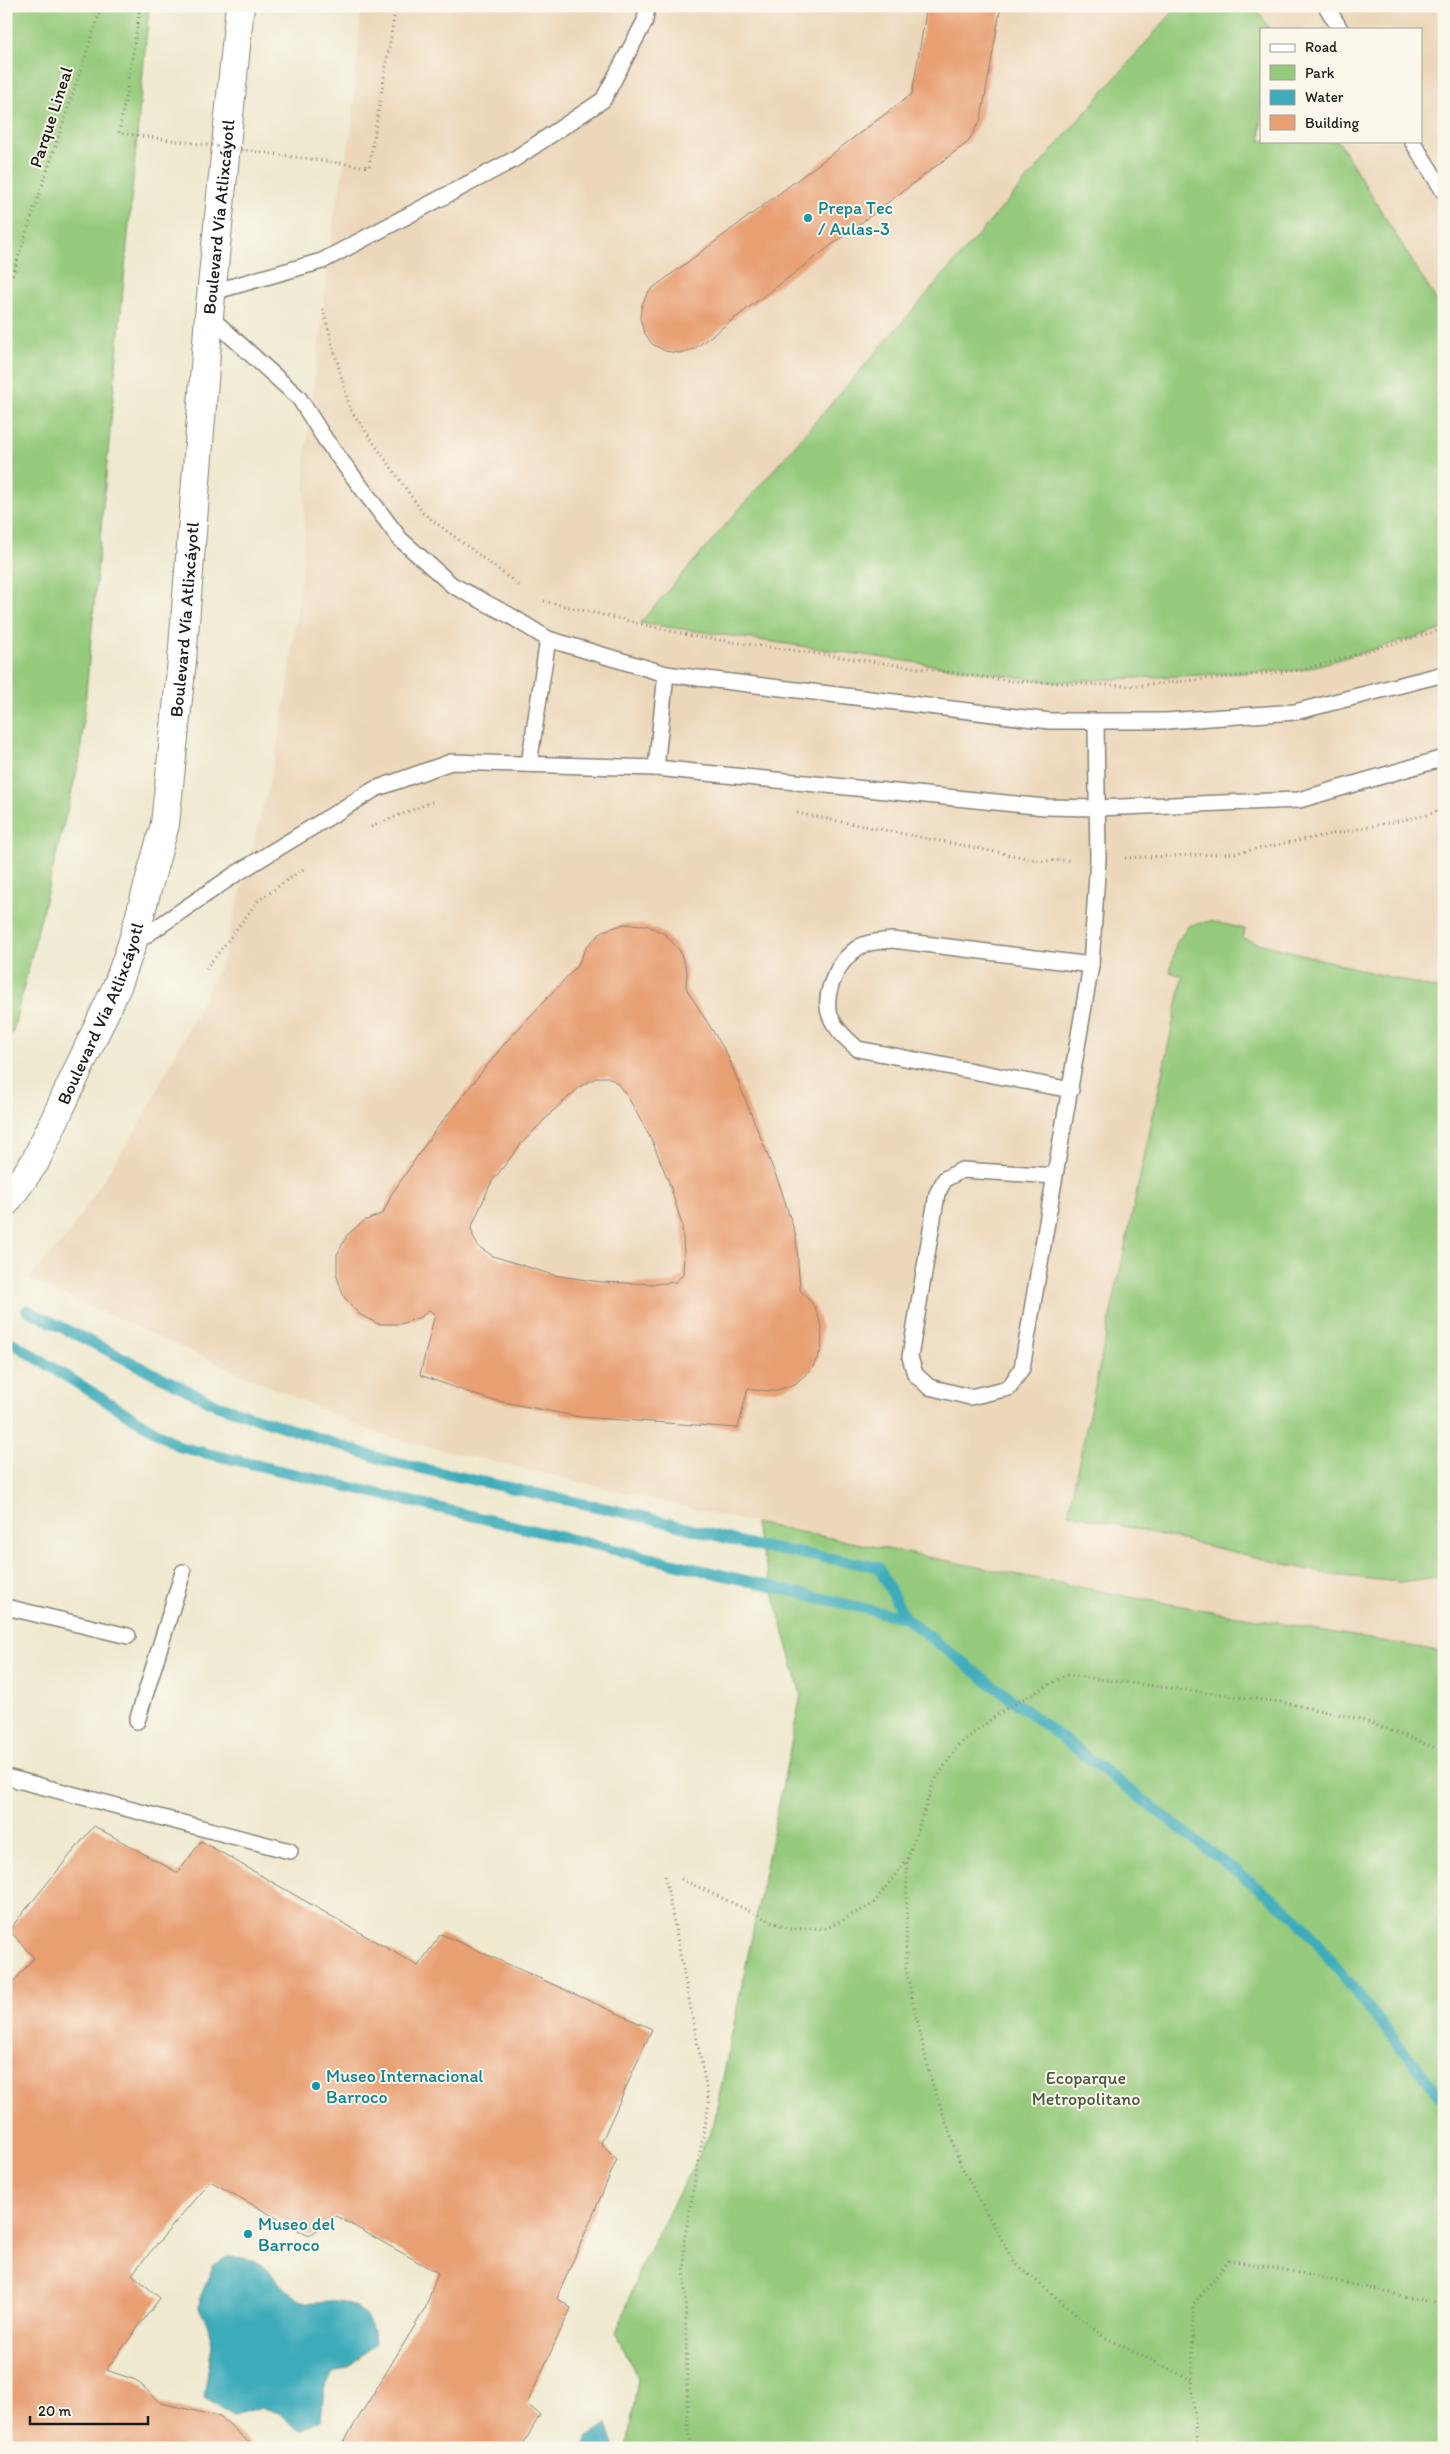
<svg xmlns="http://www.w3.org/2000/svg" width="1450" height="2454" viewBox="0 0 1450 2454" font-family="Itim,sans-serif">
<rect width="100%" height="100%" fill="#fbf7ec"/>
<filter id="ink" filterUnits="userSpaceOnUse"><feTurbulence type="fractalNoise" baseFrequency=".02" numOctaves="2"/><feDisplacementMap in="SourceGraphic" scale="10" xChannelSelector="R" yChannelSelector="G"/><feConvolveMatrix kernelMatrix="1 2 1 2 8 2 1 2 1" color-interpolation-filters="sRGB"/></filter>
<filter id="wash" filterUnits="userSpaceOnUse"><feTurbulence type="fractalNoise" baseFrequency=".0096" numOctaves="4" result="noise"/><feDisplacementMap in="SourceGraphic" scale="20" xChannelSelector="R" yChannelSelector="G"/><feGaussianBlur stdDeviation="1.12" result="paint"/><feColorMatrix in="noise" values="0 0 0 0 0 0 0 0 0 0 0 0 0 0 0 0 0 1.4 0 .05"/><feComposite in="paint" operator="in"/></filter>
<g filter="url(#wash)">
<rect width="100%" height="100%" fill="#efe9cf"/>
<!-- built -->
<path fill="#ecd7ba" fill-rule="evenodd" d="M 361,6 L 1444,6 L 1444,1652 L 1131,1597 L 754,1523 L 380,1435 L 28,1279 L 67,1236 L 141,1122 L 222,962 L 272,773 L 288,687 L 304,549 L 305,458 L 334,216 L 352,129 ZM 1261,29 L 1421,29 L 1421,141 L 1261,141 Z"/>
<!-- green -->
<g fill="#95ca7c" stroke="#58734c">
<path d="M 6,6 L 149,6 L 80,758 L 13,1031 L 6,1044 Z"/>
<path d="M 1178,6 L 1255,6 L 1269,29 L 1261,29 L 1261,141 L 1338,141 L 1444,313 L 1444,629 L 1302,670 L 1052,682 L 640,623 Z"/>
<path d="M 1210,921 L 1245,929 L 1243,939 L 1444,991 L 1444,1576 L 1400,1582 L 1331,1575 L 1068,1513 L 1183,976 L 1170,972 L 1176,944 L 1188,926 Z"/>
<path d="M 754,1523 L 1131,1597 L 1444,1652 L 1444,2448 L 627,2448 L 638,2379 L 616,2334 L 641,2266 L 713,2127 L 801,1695 Z"/>
</g>
<!-- water -->
<g fill="#3dacba" stroke="#2c646b">
<path d="M 227,2257 C 277,2257 266,2282 302,2301 C 309,2304 321,2301 329,2301 C 357,2299 373,2318 375,2344 L 349,2366 L 333,2373 L 324,2389 L 321,2419 L 303,2430 L 296,2429 L 279,2413 L 261,2407 L 234,2415 L 204,2398 L 212,2344 L 207,2323 L 199,2308 L 200,2298 L 213,2266 Z"/>
<path d="M 607,2424 L 615,2448 L 584,2448 L 588,2437 Z"/>
</g>
<g fill="none" stroke-linecap="round" stroke-linejoin="round">
<!-- stream -->
<g stroke="#3dacba" stroke-width="11">
<path d="M 27,1310 L 217,1405 L 391,1462 L 645,1517 L 752,1545 L 878,1567 L 905,1618"/>
<path d="M 11,1342 L 180,1447 L 905,1618 L 1296,1917 L 1444,2101"/>
</g>
</g>
<g id="blocks">
<!-- building -->
<g fill="#e89f72" fill-rule="evenodd">
<path d="M 927,6 L 1001,6 L 981,119 L 968,142 L 694,349 L 679,353 L 665,351 L 652,344 L 644,332 L 640,318 L 642,304 L 649,291 L 912,94 Z"/>
<path d="M 624,924 L 646,925 L 665,934 L 680,951 L 687,971 L 686,988 L 727,1054 L 780,1186 L 796,1236 L 800,1290 L 815,1307 L 822,1328 L 821,1350 L 812,1369 L 795,1384 L 774,1391 L 753,1390 L 748,1388 L 738,1428 L 580,1417 L 487,1399 L 420,1375 L 435,1314 L 429,1310 L 421,1317 L 400,1324 L 378,1324 L 359,1314 L 344,1297 L 337,1277 L 337,1255 L 347,1235 L 364,1221 L 383,1213 L 391,1195 L 434,1132 L 505,1043 L 577,966 L 587,946 L 603,931 ZM 598,1077 L 608,1077 L 617,1083 L 628,1097 L 653,1143 L 670,1185 L 682,1225 L 684,1252 L 683,1275 L 675,1282 L 655,1284 L 600,1282 L 553,1275 L 493,1256 L 479,1247 L 474,1239 L 471,1228 L 491,1183 L 522,1143 L 553,1111 L 581,1086 Z"/>
<path d="M 94,1826 L 178,1873 L 201,1841 L 418,1966 L 441,1934 L 652,2029 L 601,2143 L 617,2159 L 557,2298 L 571,2308 L 527,2404 L 540,2415 L 521,2448 L 340,2448 L 425,2309 L 438,2273 L 336,2216 L 309,2236 L 210,2181 L 132,2274 L 160,2298 L 106,2370 L 136,2380 L 161,2403 L 221,2417 L 255,2448 L 6,2448 L 6,1990 L 34,1958 L 9,1930 Z"/>
</g>
</g>
</g>
<g filter="url(#ink)">
<use href="#blocks" fill-opacity="0" stroke="#868276" stroke-width="1"/>
<g fill="none" stroke-linecap="round" stroke-linejoin="round">
<!-- lane casing -->
<g stroke="#868276" stroke-width="18">
<g id="lane">
<path d="M 1326,6 L 1340,29"/>
<path d="M 1412,141 L 1444,192"/>
<path d="M 213,292 L 322,261 L 513,160 L 603,100 L 645,21 L 647,6"/>
<path d="M 209,316 L 299,398 L 325,439 L 400,539 L 452,585 L 509,615 L 548,639 L 666,674 L 1050,721 L 1166,721 L 1295,712 L 1444,674"/>
<path d="M 529,764 L 548,639"/>
<path d="M 656,768 L 666,674"/>
<path d="M 133,944 L 234,875 L 375,789 L 451,762 L 656,768 L 1045,807 L 1096,808 L 1299,800 L 1444,758"/>
<path d="M 1071,1090 L 858,1049 C 826,1023 818,1003 840,966 C 845,958 857,946 866,944 C 875,941 885,941 893,940 L 1091,965"/>
<path d="M 1055,1176 L 962,1170 L 945,1179 L 937,1194 L 910,1357 L 915,1374 L 929,1387 L 970,1397 L 1009,1388 L 1022,1368 L 1091,965 L 1098,859 L 1096,722"/>
<path d="M 6,1607 L 128,1636"/>
<path d="M 137,1721 L 183,1572"/>
<path d="M 6,1777 L 290,1851"/>
</g>
</g>
<!-- secondary casing -->
<g stroke="#868276" stroke-width="30">
<g id="secondary">
<path id="s1" d="M 6,1202 L 35,1162 L 118,984 L 132,944 L 165,824 L 182,660 L 209,316 L 240,6"/>
</g>
</g>
<!-- path -->
<g stroke="#868276" stroke-width="3" stroke-dasharray="1 4" stroke-linecap="butt">
<path d="M 138,23 L 140,6"/>
<path d="M 6,294 L 102,6"/>
<path d="M 323,309 L 350,409 L 423,513 L 520,586"/>
<path d="M 544,601 L 697,637 L 1012,681 L 1134,686 L 1302,670 L 1444,629"/>
<path d="M 797,813 L 1042,861 L 1069,860"/>
<path d="M 371,827 L 434,801"/>
<path d="M 1125,858 L 1236,853 L 1428,815 L 1444,808"/>
<path d="M 206,969 L 258,901 L 306,867"/>
<path d="M 665,1876 L 709,2102 L 684,2241 L 688,2429 L 692,2448"/>
<path d="M 681,1879 L 788,1929 L 827,1928 L 873,1904 L 906,1861"/>
<path d="M 1192,2380 L 1104,2337 L 1014,2262 L 961,2166 L 929,2073 L 906,1970 L 907,1861 L 933,1784 L 958,1745 L 1002,1711 L 1066,1675 L 1281,1702 L 1360,1719 L 1444,1751"/>
<path d="M 1197,2448 L 1192,2380 L 1193,2305 L 1229,2260 L 1300,2273 L 1444,2305"/>
</g>
<!-- lane -->
<use href="#lane" stroke="#fff" stroke-width="15"/>
<!-- secondary -->
<use href="#secondary" stroke="#fff" stroke-width="28"/>
<!-- path-bridge -->
<path stroke="#868276" stroke-width="3" stroke-dasharray="1 4" stroke-linecap="butt" d="M 138,23 L 119,133 L 369,167 L 396,6"/>
</g>
</g>
<!-- markers -->
<g fill="#0f9aa8" stroke="#fbf7ec" stroke-width="2">
<circle cx="808" cy="218" r="5"/>
<circle cx="316" cy="2086" r="5"/>
<circle cx="248" cy="2234" r="5"/>
</g>
<g text-anchor="middle" dominant-baseline="central" stroke-width="4" stroke-linejoin="round" paint-order="stroke">
<!-- street labels -->
<g font-size="18" fill="#1c1c1c" stroke="#fbf7ec">
<text transform="translate(51 117) rotate(-72)">Parque Lineal</text>
<text stroke="none"><textPath href="#s1" startOffset="1022">Boulevard Vía Atlixcáyotl</textPath></text>
<text stroke="none"><textPath href="#s1" startOffset="618">Boulevard Vía Atlixcáyotl</textPath></text>
<text stroke="none"><textPath href="#s1" startOffset="212">Boulevard Vía Atlixcáyotl</textPath></text>
</g>
<!-- culture labels -->
<g font-size="18" fill="#0d838f" stroke="#fbf7ec" text-anchor="start">
<text x="818" y="208">Prepa Tec<tspan x="818" dy="21">/ Aulas-3</tspan></text>
<text x="326" y="2076">Museo Internacional<tspan x="326" dy="21">Barroco</tspan></text>
<text x="258" y="2224">Museo del<tspan x="258" dy="21">Barroco</tspan></text>
</g>
<!-- park labels -->
<g font-size="18" fill="#46593e" stroke="#fbf7ec">
<text x="1086" y="2078">Ecoparque<tspan x="1086" dy="21">Metropolitano</tspan></text>
</g>
</g>
<!-- margin -->
<rect width="1450" height="2454" fill="none" stroke="#fbf7ec" stroke-width="25"/>
<!-- legend -->
<rect x="1260" y="28" width="162" height="115" fill="#fbf7ec" stroke="#a29f99"/>
<rect x="1270" y="44" width="25" height="8" fill="#ffffff" stroke="#a29f99"/>
<text x="1305" y="52" font-size="15" fill="#1c1c1c">Road</text>
<rect x="1270" y="65" width="25" height="15" fill="#95ca7c" stroke="#a29f99"/>
<text x="1305" y="78" font-size="15" fill="#1c1c1c">Park</text>
<rect x="1270" y="90" width="25" height="15" fill="#3dacba" stroke="#a29f99"/>
<text x="1305" y="102" font-size="15" fill="#1c1c1c">Water</text>
<rect x="1270" y="115" width="25" height="15" fill="#e89f72" stroke="#a29f99"/>
<text x="1305" y="128" font-size="15" fill="#1c1c1c">Building</text>
<!-- scale -->
<path d="M30 2416v8h118v-8" fill="none" stroke="#1c1c1c" stroke-width="2.5"/>
<text x="38" y="2416" font-size="15" fill="#1c1c1c" stroke="#fbf7ec" stroke-width="4" paint-order="stroke">20 m</text>
</svg>
